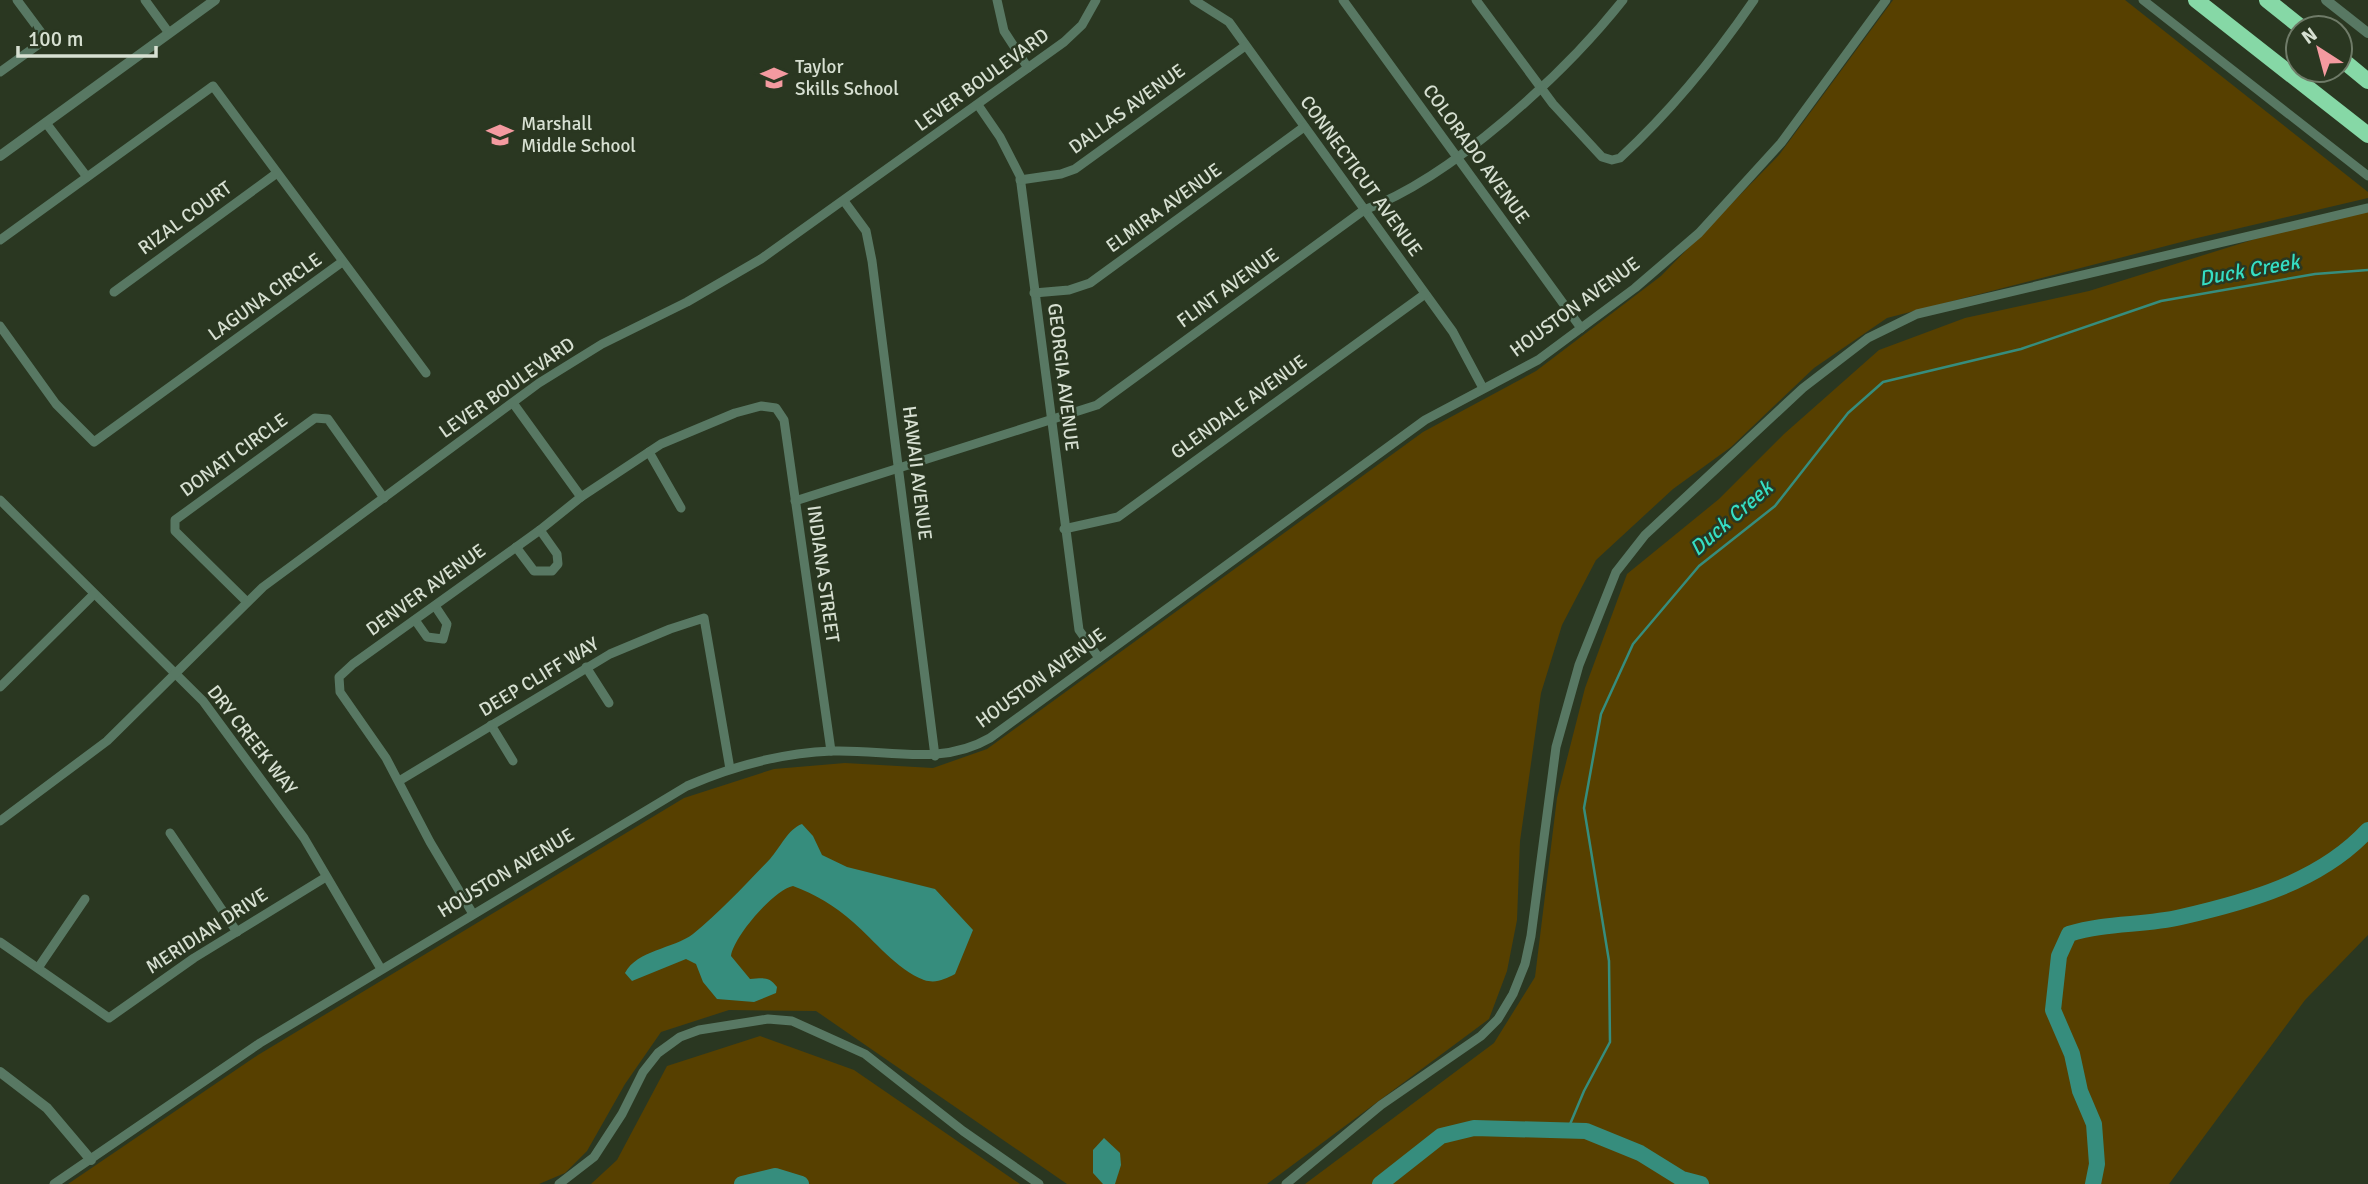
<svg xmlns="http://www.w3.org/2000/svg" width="2368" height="1184" viewBox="0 0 2368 1184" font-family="Signika,sans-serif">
<rect width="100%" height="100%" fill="#2a3721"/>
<!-- green -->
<g fill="#574000">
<path d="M 1893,0 L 2125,0 L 2368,192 L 2368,198 L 2193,239 L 1887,318 L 1814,368 L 1731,447 L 1673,489 L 1596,560 L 1562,625 L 1541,693 L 1520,841 L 1517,920 L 1507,971 L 1489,1019 L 1267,1184 L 1067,1184 L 816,1011 L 729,1010 L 661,1032 L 625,1084 L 587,1151 L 565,1173 L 539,1184 L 68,1184 L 258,1055 L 684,798 L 774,769 L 845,763 L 933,768 L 987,749 L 1423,432 L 1536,371 L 1661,276 L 1779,155 Z"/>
<path d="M 2368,208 L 2368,935 L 2305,1000 L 2169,1184 L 1305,1184 L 1494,1043 L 1535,977 L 1557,798 L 1585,688 L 1627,574 L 1719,499 L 1784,434 L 1879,350 L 1965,318 L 2089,291 L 2290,228 Z"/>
<path d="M 760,1036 L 854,1070 L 1020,1184 L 591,1184 L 617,1160 L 667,1066 Z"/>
</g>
<!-- water -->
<g fill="#368d7d">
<path d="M 802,824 L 813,836 L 822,855 L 847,867 L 935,889 L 973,930 L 955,974 C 945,979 936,984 924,980 C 896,969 875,941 853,922 C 835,906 815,894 793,886 C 773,890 733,938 731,956 L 750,979 C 763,978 769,976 777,987 L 776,993 L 754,1002 L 717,999 L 703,982 L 696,964 L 686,959 L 632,981 L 625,973 C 637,950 673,949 693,934 C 720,912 746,884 770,859 C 780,848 788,829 802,824 Z"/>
<path d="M 1104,1138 L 1120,1153 L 1121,1165 L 1115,1184 L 1103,1184 L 1093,1173 L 1093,1150 Z"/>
</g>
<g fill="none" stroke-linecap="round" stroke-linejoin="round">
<!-- stream -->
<path stroke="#368d7d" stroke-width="2.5" d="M 1568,1129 L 1584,1091 L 1610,1042 L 1609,961 L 1584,808 L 1601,714 L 1633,644 L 1699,566 L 1775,506 L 1848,413 L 1883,382 L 2021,349 L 2161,301 L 2315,274 L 2368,270"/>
<!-- river -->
<g stroke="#368d7d" stroke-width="16">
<path d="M 742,1184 L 775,1176 L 801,1184"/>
<path d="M 1380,1184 L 1441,1136 L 1474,1128 L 1586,1131 L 1640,1153 L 1682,1179 L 1701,1184"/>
<path d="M 2093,1184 L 2097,1164 L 2094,1124 L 2080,1091 L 2072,1054 L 2053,1010 L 2059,956 L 2069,934 C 2107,922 2143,926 2181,917 C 2247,902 2320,882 2368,830"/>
</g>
<!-- minor -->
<g stroke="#587863" stroke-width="9">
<path d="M 145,0 L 169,33"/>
<path d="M 997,0 L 1004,31 L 1028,68"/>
<path d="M 1194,0 L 1229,22 L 1453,332 L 1483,388"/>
<path d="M 1343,0 L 1581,328"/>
<path d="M 1476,0 L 1553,104 L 1602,157 L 1612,160 L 1620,158 C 1671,111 1715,57 1754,0"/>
<path d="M 2143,0 L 2368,176"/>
<path d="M 0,72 L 46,39 L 17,0"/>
<path d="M 978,105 L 1000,137 L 1020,176 L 1079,630 L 1099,658"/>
<path d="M 46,123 L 87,177"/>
<path d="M 1020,180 L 1061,174 L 1075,169 L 1245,46"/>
<path d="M 844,201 L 866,231 L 872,261 L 935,756"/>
<path d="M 0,240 L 213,86 L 426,373"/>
<path d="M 114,292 L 277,173"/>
<path d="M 1034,293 L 1069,290 L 1090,283 L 1304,127"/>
<path d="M 0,326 L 56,404 L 94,442 L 342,262"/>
<path d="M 513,403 L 581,497"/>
<path d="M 649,452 L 681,508"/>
<path d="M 0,500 L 203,701 L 304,838 L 381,969"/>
<path d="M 795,501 L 1097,405 L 1364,210 C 1452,178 1566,72 1623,0"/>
<path d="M 1064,529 L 1118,517 L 1425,294"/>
<path d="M 516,547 L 534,571 L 552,571 L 558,564 L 557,554 L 540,530"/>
<path d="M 247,602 L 175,531 L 175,520 L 315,418 L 328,419 L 384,498"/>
<path d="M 415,620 L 427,637 L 443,639 L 447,624 L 435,606"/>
<path d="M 586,667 L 609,703"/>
<path d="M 0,687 L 94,594"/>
<path d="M 491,725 L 513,761"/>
<path d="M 399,781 L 610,654 L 670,629 L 704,618 L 730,769"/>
<path d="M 0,821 L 107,741 L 263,587 L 539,383 L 602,344 L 687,302 L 761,259 L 1064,42 L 1082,25 L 1096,0"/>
<path d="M 170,833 L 237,932"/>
<path d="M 473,914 L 430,842 L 386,758 L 340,692 L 339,677 L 353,664 L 540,530 L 581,497 L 661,444 L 735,413 L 761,406 L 776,408 L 784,420 L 831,751"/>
<path d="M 0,942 L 109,1018 L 194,958 L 326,877"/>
<path d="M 38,968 L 85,899"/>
<path d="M 54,1184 L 260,1043 L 687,786 C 733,766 781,753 832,751 C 886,749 940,767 990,738 L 1425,420 L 1538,360 L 1635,288 L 1699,233 L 1781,143 L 1886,0"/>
<path d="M 559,1184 L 594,1157 L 622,1114 L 643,1072 L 658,1053 L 680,1037 L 699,1030 L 768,1019 L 792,1021 L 865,1054 L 963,1131 L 1039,1184"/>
<path d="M 1286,1184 L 1381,1105 L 1481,1036 L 1498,1019 L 1513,994 L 1525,964 L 1531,936 L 1556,747 L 1579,665 L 1616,572 L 1645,535 L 1803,388 L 1868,338 L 1917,314 L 2368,208"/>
</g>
<!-- tertiary -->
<g stroke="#587863" stroke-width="10">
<path d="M 2326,0 L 2368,33"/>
<path d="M 0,156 L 215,0"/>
<path d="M 0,1072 L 47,1108 L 91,1160"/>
</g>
<!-- motorway -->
<g stroke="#86d8a6" stroke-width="16">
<path d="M 2196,0 L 2368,135"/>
<path d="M 2267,0 L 2302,28"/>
<path d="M 2340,58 L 2368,81"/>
</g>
</g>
<!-- icons -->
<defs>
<g id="school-bare" transform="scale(2.1)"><path d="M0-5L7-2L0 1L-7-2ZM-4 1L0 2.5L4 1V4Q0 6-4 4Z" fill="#f49aa0" stroke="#2a3721" stroke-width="2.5" paint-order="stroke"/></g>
</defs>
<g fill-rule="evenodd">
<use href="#school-bare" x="774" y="78"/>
<use href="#school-bare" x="500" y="135"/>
</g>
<g text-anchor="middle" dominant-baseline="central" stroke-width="5" stroke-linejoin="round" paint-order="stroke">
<!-- poi labels -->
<g font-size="19" fill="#d7e0d2" stroke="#2a3721" text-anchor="start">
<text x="795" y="67">Taylor<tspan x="795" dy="22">Skills School</tspan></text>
<text x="521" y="124">Marshall<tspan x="521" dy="22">Middle School</tspan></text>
</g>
<!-- street labels -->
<g font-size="19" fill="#d7e0d2" stroke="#2a3721">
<text transform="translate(982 80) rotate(-36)">LEVER BOULEVARD</text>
<text transform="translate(1127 109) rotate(-36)">DALLAS AVENUE</text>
<text transform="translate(1476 154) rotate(54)">COLORADO AVENUE</text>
<text transform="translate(1361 176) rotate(54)">CONNECTICUT AVENUE</text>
<text transform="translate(1164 208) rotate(-36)">ELMIRA AVENUE</text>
<text transform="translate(185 218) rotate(-36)">RIZAL COURT</text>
<text transform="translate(1228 288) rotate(-36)">FLINT AVENUE</text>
<text transform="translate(265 297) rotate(-36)">LAGUNA CIRCLE</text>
<text transform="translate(1575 307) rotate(-36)">HOUSTON AVENUE</text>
<text transform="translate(1063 377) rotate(83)">GEORGIA AVENUE</text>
<text transform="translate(507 388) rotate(-35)">LEVER BOULEVARD</text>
<text transform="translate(1239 407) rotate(-36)">GLENDALE AVENUE</text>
<text transform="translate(234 455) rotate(-36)">DONATI CIRCLE</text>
<text transform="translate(917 473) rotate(83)">HAWAII AVENUE</text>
<text transform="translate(823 574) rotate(82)">INDIANA STREET</text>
<text transform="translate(426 590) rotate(-36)">DENVER AVENUE</text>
<text transform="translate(539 677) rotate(-31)">DEEP CLIFF WAY</text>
<text transform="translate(1041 678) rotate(-36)">HOUSTON AVENUE</text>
<text transform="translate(252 740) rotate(52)">DRY CREEK WAY</text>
<text transform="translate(506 873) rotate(-31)">HOUSTON AVENUE</text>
<text transform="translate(207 931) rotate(-33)">MERIDIAN DRIVE</text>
</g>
<!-- water labels -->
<g font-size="21" font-style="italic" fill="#35dec4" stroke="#2a3721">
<text transform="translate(2249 270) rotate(-10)">Duck Creek</text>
<text transform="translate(1731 518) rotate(-41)">Duck Creek</text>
</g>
</g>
<!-- north arrow -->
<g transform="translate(2319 49) rotate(324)"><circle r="33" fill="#2a3721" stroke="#6f7b68" stroke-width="2"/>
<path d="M0-5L12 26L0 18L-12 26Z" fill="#f49aa0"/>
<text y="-10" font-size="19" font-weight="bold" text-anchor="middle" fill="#d7e0d2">N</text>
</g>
<!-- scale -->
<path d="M18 46v10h138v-10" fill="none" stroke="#d7e0d2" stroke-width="3.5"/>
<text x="28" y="46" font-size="21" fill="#d7e0d2" stroke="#2a3721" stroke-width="5" paint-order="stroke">100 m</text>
</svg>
